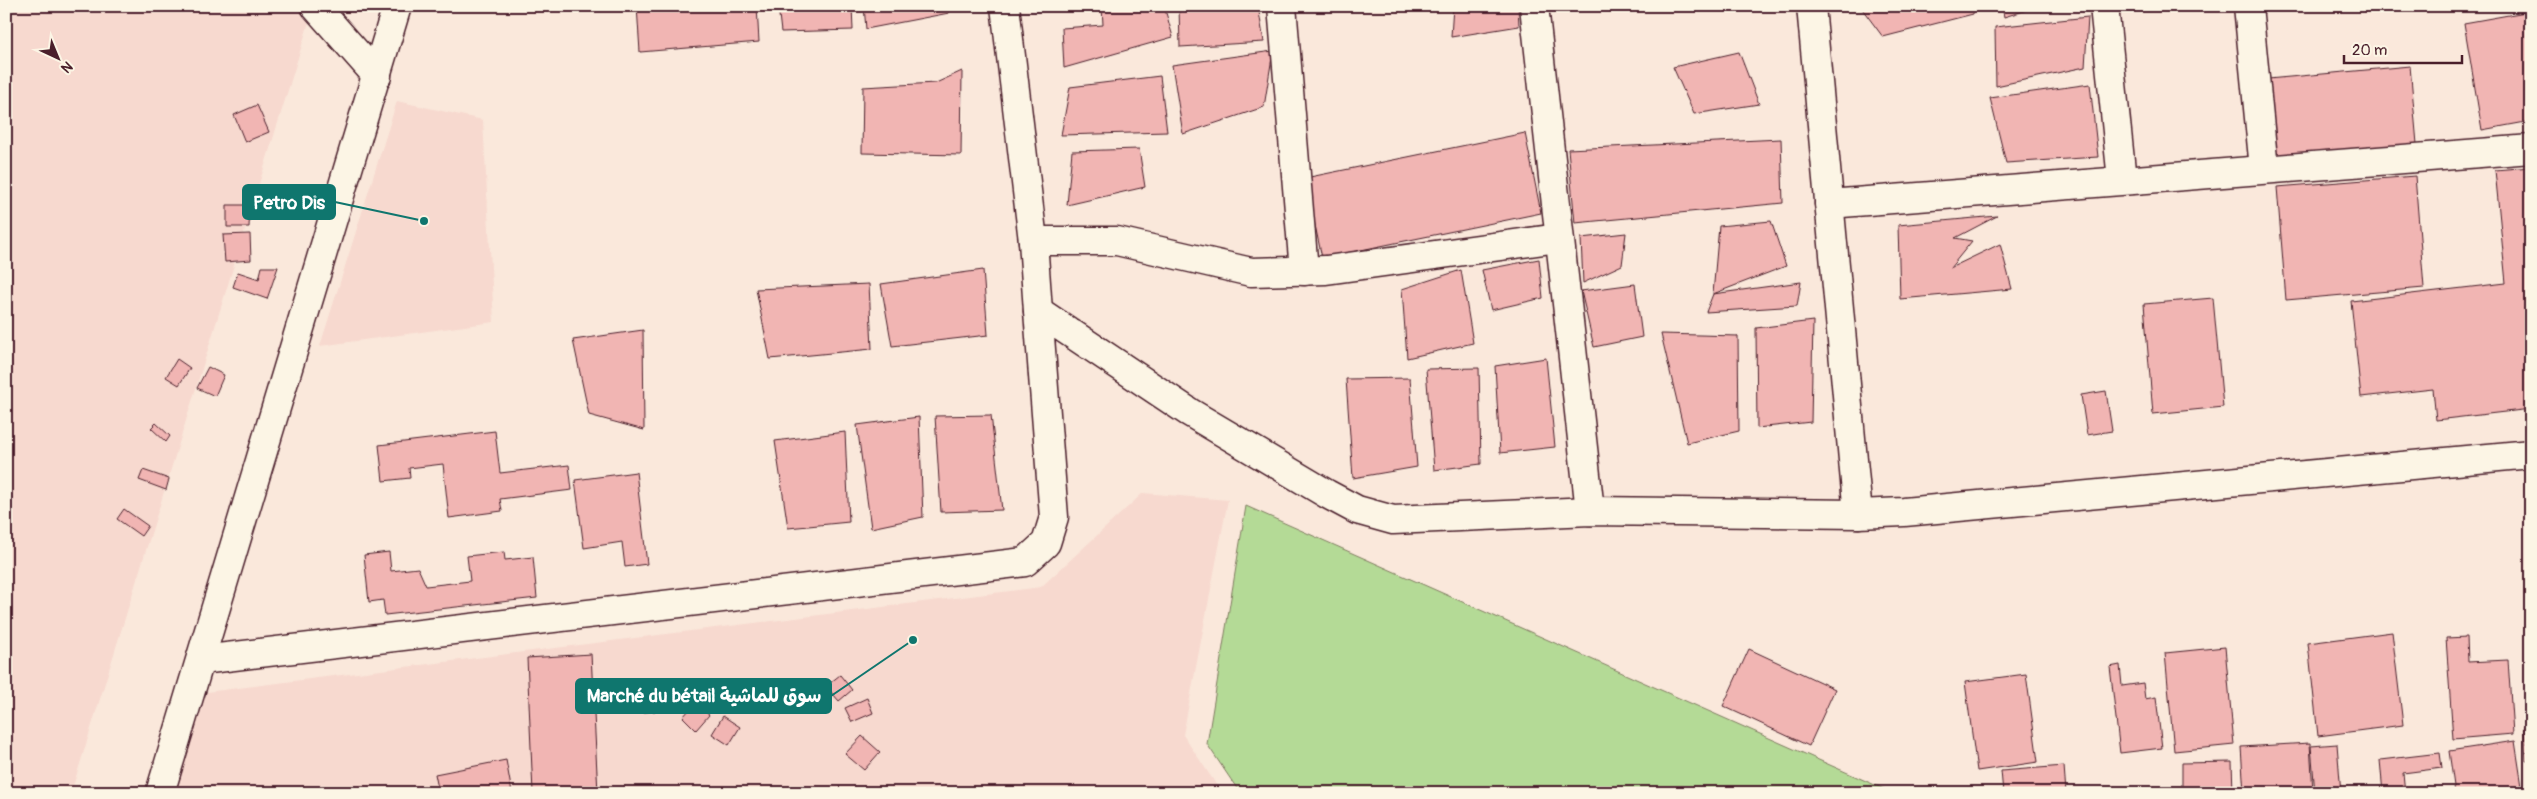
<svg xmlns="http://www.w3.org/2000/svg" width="2537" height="799" viewBox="0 0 2537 799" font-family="Pangolin,'Playpen Sans Arabic',sans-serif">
<rect width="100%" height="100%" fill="#fae8db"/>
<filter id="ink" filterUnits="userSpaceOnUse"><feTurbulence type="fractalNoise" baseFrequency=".02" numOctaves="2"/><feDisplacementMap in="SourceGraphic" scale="10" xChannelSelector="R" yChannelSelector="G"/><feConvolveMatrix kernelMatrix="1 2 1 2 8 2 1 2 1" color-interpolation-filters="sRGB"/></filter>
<g filter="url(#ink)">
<!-- built -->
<g fill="#f7d9cf">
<path d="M 6,6 L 314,6 L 71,793 L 6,793 Z"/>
<path d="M 397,101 L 483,120 L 494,322 L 320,346 Z"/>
<path d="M 1143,493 L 1228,500 L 1183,735 L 1222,793 L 174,793 L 207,692 L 1041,587 Z"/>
</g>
<!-- green -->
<path fill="#b4da96" stroke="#7f7c60" d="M 1246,506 L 1893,793 L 1240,793 L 1207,744 Z"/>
<!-- building -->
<g fill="#f1b5b3" stroke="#4a1f2b">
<path d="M 637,6 L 757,6 L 759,42 L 640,52 Z"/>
<path d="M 778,6 L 852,6 L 853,30 L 781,32 Z"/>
<path d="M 864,6 L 949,6 L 949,13 L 866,29 Z"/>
<path d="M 1102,6 L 1164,6 L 1173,37 L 1064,68 L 1062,28 L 1103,25 Z"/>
<path d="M 1179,6 L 1258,6 L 1264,42 L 1180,47 Z"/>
<path d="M 1453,6 L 1518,6 L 1519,26 L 1451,37 Z"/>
<path d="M 1860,6 L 1974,6 L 1973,14 L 1883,37 Z"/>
<path d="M 2002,6 L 2040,6 L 2004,17 Z"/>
<path d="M 2531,11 L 2531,121 L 2482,130 L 2464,23 Z"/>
<path d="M 2088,17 L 2085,67 L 1996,86 L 1995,27 Z"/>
<path d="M 1273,51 L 1264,107 L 1183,134 L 1172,65 Z"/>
<path d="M 1739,52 L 1759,104 L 1694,114 L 1673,67 Z"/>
<path d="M 2410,66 L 2417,144 L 2274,156 L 2268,79 Z"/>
<path d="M 962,71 L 961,155 L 862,153 L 863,87 L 936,83 Z"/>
<path d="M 1160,76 L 1167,132 L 1061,135 L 1070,87 Z"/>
<path d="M 2090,84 L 2098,157 L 2006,163 L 1990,98 Z"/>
<path d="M 257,105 L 269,132 L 245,142 L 234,115 Z"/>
<path d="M 1525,133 L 1541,213 L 1322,258 L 1305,178 Z"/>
<path d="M 1781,139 L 1783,203 L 1575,223 L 1568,149 Z"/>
<path d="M 1139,149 L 1145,187 L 1067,205 L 1072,151 Z"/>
<path d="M 2531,167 L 2531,409 L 2436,420 L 2433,389 L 2361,397 L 2351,301 L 2506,283 L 2495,170 Z"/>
<path d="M 2415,176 L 2424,288 L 2286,300 L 2277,187 Z"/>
<path d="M 227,205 L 250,205 L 249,227 L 227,227 Z"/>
<path d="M 1997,216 L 1955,238 L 1972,241 L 1950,268 L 2000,244 L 2012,289 L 1900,299 L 1898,225 Z"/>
<path d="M 1771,221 L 1786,266 L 1713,294 L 1719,226 Z"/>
<path d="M 1626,233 L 1622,265 L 1583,283 L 1581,238 Z"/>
<path d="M 250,234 L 251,260 L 225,262 L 223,235 Z"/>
<path d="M 1539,259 L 1543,298 L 1491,310 L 1482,270 Z"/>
<path d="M 262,267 L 278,267 L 267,299 L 233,287 L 238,272 L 259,279 Z"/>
<path d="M 983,270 L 988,335 L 892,346 L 881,284 Z"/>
<path d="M 1461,270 L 1473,343 L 1407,358 L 1402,289 Z"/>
<path d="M 1801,282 L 1797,306 L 1706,312 L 1713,294 Z"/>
<path d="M 869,284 L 872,349 L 770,359 L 756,289 Z"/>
<path d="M 1635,284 L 1642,337 L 1594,347 L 1581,291 Z"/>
<path d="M 2213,298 L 2223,407 L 2153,414 L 2144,304 Z"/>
<path d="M 1813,321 L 1811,422 L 1757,428 L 1756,328 Z"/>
<path d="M 643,330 L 644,430 L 589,415 L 573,340 Z"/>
<path d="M 1661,334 L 1738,336 L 1739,431 L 1687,443 Z"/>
<path d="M 1546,358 L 1555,447 L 1500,453 L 1495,366 Z"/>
<path d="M 177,359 L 190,368 L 179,385 L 166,377 Z"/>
<path d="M 208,367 L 224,375 L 215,396 L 197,388 Z"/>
<path d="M 1479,368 L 1481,464 L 1434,470 L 1426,369 Z"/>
<path d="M 1410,378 L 1417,467 L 1353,478 L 1346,379 Z"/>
<path d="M 2106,391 L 2112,431 L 2087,435 L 2081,395 Z"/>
<path d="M 991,415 L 1002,510 L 941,512 L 935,416 Z"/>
<path d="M 919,417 L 923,517 L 871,528 L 857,425 Z"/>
<path d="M 156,423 L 170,436 L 166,442 L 151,428 Z"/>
<path d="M 495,431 L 500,473 L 569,465 L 572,490 L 500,499 L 502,511 L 449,518 L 443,464 L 409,468 L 410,478 L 383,481 L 379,445 Z"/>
<path d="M 845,432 L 849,522 L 788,528 L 775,441 Z"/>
<path d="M 143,470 L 169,479 L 166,490 L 139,480 Z"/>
<path d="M 636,472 L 647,564 L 625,567 L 622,542 L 584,548 L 575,480 Z"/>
<path d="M 124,509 L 148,526 L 141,536 L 117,519 Z"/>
<path d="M 389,552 L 391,571 L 418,568 L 426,586 L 470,581 L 467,556 L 504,552 L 505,560 L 533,557 L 537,598 L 385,615 L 383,600 L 369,602 L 364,555 Z"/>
<path d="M 2392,632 L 2403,725 L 2318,736 L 2308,643 Z"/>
<path d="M 2467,637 L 2468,662 L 2508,660 L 2513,734 L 2453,739 L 2446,638 Z"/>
<path d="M 2225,647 L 2234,745 L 2174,751 L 2165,653 Z"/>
<path d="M 1749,649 L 1835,689 L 1809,746 L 1723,706 Z"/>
<path d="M 591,654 L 598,793 L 533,793 L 527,658 Z"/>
<path d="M 2120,665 L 2122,686 L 2143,683 L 2145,699 L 2156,697 L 2162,748 L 2120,753 L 2110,667 Z"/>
<path d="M 2026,674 L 2038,762 L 1977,771 L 1965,682 Z"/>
<path d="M 840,675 L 852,690 L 839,701 L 826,686 Z"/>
<path d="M 652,686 L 655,711 L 626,714 L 623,689 Z"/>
<path d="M 867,698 L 873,713 L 852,722 L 845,708 Z"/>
<path d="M 695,703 L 709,715 L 696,730 L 683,717 Z"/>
<path d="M 723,716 L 740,727 L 729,745 L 712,734 Z"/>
<path d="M 2524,727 L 2531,727 L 2531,761 L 2526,761 Z"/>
<path d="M 862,736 L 880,752 L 864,770 L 845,754 Z"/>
<path d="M 2515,741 L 2523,793 L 2455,793 L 2449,751 Z"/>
<path d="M 2310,743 L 2313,793 L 2244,793 L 2241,747 Z"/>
<path d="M 2337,744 L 2341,793 L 2315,793 L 2311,746 Z"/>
<path d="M 2440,753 L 2442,768 L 2403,773 L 2405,793 L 2383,793 L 2380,760 Z"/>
<path d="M 506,760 L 512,793 L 439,793 L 435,774 Z"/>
<path d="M 2232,762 L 2233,793 L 2182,793 L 2182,763 Z"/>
<path d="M 2064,766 L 2066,793 L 2003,793 L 2001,771 Z"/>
</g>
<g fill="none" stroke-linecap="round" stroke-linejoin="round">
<!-- minor casing -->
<g stroke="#4a1f2b" stroke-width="31">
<g id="minor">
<path d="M 1005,6 L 1033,241 L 1038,311"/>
<path d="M 1282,6 L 1304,271"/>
<path d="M 1534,6 L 1590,511"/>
<path d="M 1811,6 L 1858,514"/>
<path d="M 2104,6 L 2122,180"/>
<path d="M 2248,6 L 2264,169"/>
<path d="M 1829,204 L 2531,149"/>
<path d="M 1033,241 L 1117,241 L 1251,272 L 1326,270 L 1558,238"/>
<path d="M 201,660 L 1025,562 L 1046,543 L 1054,517 L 1038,311 L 1189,412 L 1327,494 L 1357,510 L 1393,520 L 1590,511 L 1858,514 L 1904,512 L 2531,454"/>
</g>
</g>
<!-- tertiary casing -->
<g stroke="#4a1f2b" stroke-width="31">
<path id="tertiary" d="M 315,6 L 377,76"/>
</g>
<!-- secondary casing -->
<g stroke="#4a1f2b" stroke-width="31">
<path id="secondary" d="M 160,793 L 397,6"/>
</g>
<!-- minor -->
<use href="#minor" stroke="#fcf5e5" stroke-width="28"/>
<!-- tertiary -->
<use href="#tertiary" stroke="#fcf5e5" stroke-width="28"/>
<!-- secondary -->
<use href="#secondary" stroke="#fcf5e5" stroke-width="28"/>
</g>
</g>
<!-- callouts -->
<path fill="none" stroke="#0f766e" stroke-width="2" d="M424 221L335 202M913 640L831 696"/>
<g fill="#0f766e" stroke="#fcf5e5" stroke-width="2">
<circle cx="424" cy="221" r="5"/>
<circle cx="913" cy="640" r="5"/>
</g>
<g fill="#0f766e" stroke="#0f766e" stroke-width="2">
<rect x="243" y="185" width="92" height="34" rx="5"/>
<rect x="576" y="679" width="255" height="34" rx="5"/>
</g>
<g font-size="19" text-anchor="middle" font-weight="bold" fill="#fff">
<text x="289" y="209">Petro Dis</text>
<text x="704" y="702">Marché du bétail سوق للماشية</text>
</g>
<!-- margin -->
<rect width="2537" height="799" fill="none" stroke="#fcf5e5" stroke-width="25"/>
<rect x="12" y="12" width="2512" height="774" fill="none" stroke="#4a1f2b" stroke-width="2" filter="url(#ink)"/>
<!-- north arrow -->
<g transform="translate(58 58) rotate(136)" stroke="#fcf5e5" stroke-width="4" paint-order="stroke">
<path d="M0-4L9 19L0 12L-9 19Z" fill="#4a1f2b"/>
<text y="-8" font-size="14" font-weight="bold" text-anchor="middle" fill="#4a1f2b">N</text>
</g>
<!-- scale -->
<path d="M2344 55v8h118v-8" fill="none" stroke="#4a1f2b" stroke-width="2.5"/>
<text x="2352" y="55" font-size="15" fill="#4a1f2b" stroke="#fcf5e5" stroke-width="4" paint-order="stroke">20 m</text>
</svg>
